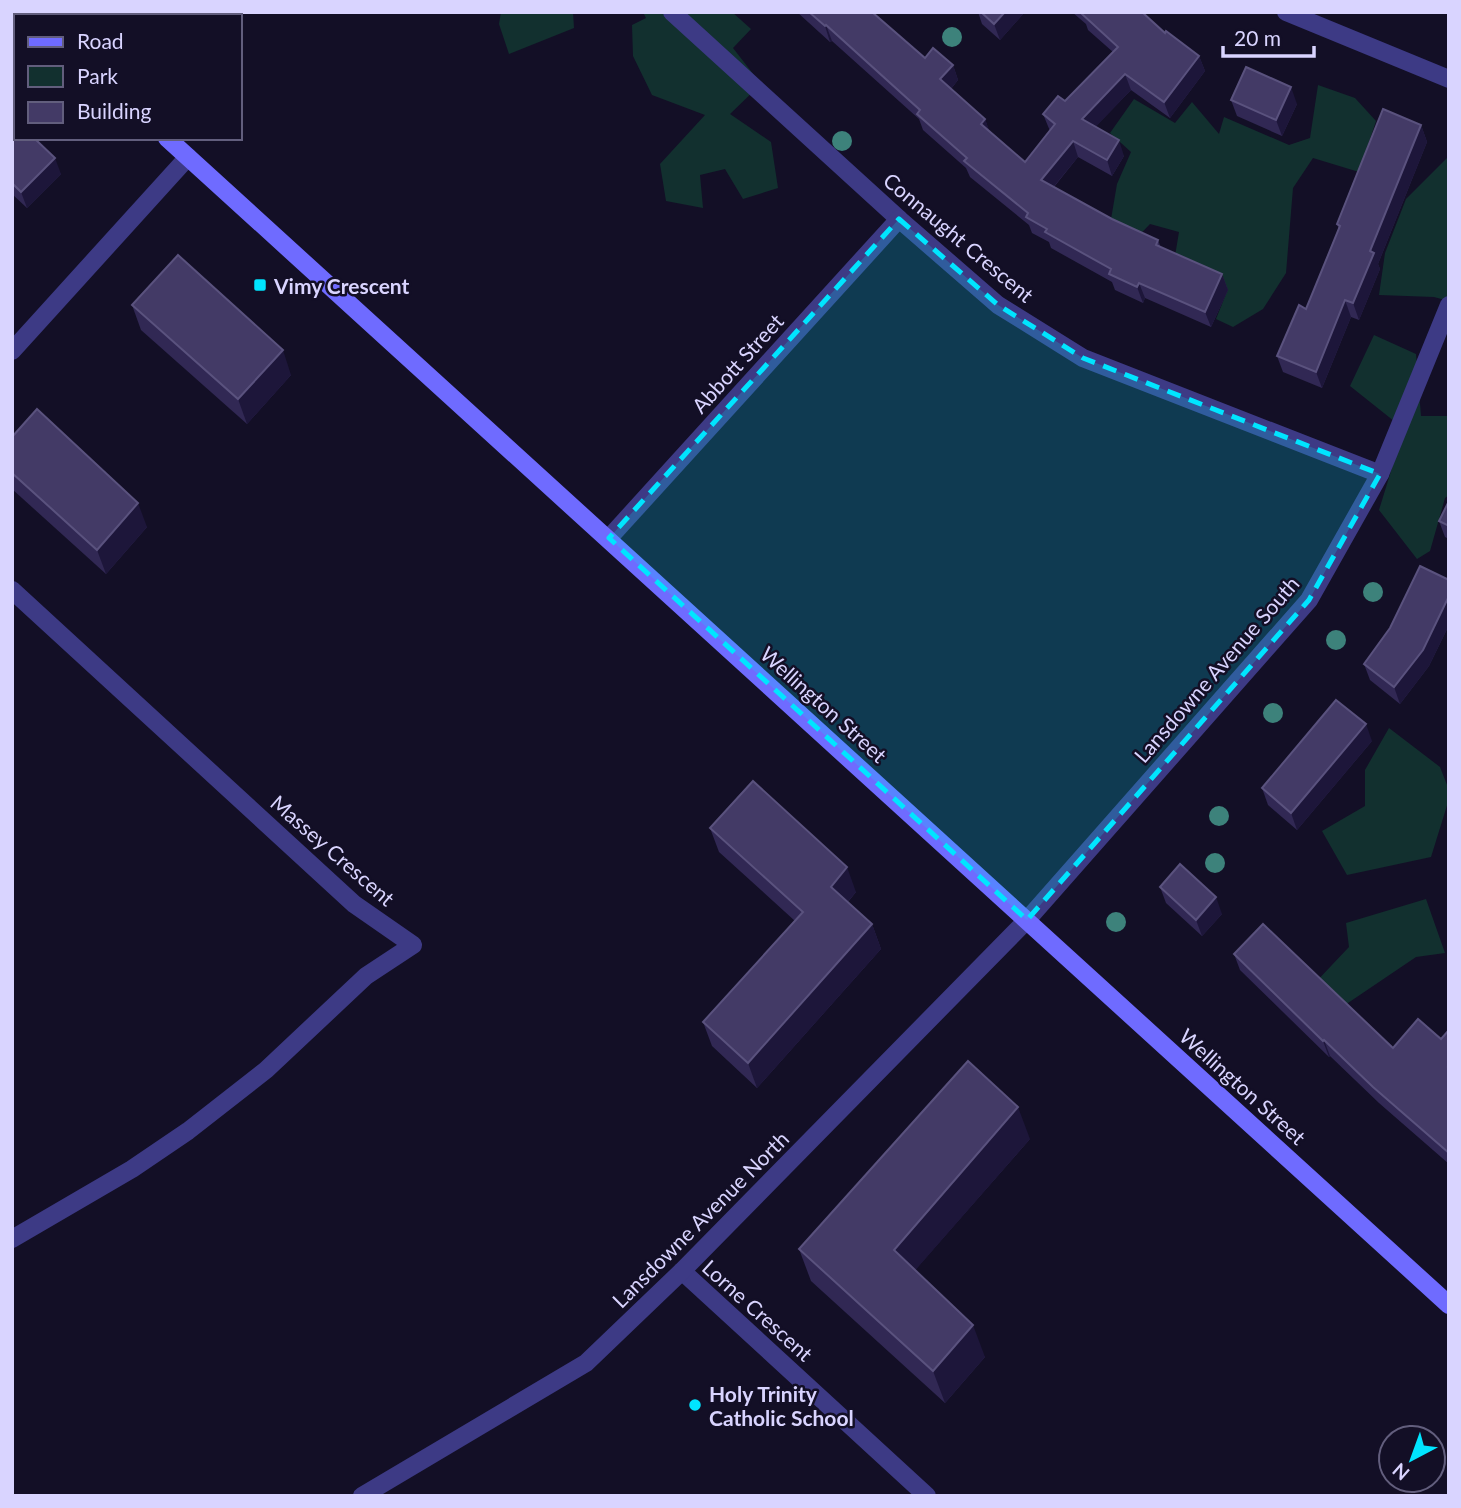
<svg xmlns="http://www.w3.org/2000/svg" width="1461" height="1508" viewBox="0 0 1461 1508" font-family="Lato,sans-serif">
<rect width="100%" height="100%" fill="#130f26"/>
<!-- green -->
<g fill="#12302f">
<path d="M 501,12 L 573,12 L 574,28 L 509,54 L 499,24 Z"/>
<path d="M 643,12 L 732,12 L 751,29 L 733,48 L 761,84 L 730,114 L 771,142 L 778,188 L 743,199 L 725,169 L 700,175 L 703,208 L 666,201 L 660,164 L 705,115 L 652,95 L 633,56 L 632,25 L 646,18 Z"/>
<path d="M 1318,85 L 1355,98 L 1376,121 L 1359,172 L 1313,158 L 1293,188 L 1286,273 L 1263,309 L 1233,327 L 1216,319 L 1228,289 L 1178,267 L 1174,262 L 1179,232 L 1150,224 L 1124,251 L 1109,231 L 1117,184 L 1131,152 L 1110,133 L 1134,99 L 1175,123 L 1192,102 L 1219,134 L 1224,117 L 1289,145 L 1310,138 Z"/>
<path d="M 1447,158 L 1449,159 L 1449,301 L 1434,297 L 1379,295 L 1385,253 L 1406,199 Z"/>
<path d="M 1374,335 L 1416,354 L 1421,416 L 1449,416 L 1449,495 L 1445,498 L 1430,551 L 1417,559 L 1379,510 L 1404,429 L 1350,386 Z"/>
<path d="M 1389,728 L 1440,767 L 1449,790 L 1449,799 L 1431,857 L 1347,875 L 1322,831 L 1365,806 L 1365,770 Z"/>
<path d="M 1426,899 L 1445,953 L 1416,957 L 1342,1007 L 1314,984 L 1349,947 L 1346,923 Z"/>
</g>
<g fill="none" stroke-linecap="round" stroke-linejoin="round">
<!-- minor -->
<g stroke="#3d3a85" stroke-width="18">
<path d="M 672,12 L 899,219 L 998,305 L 1083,358 L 1380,474"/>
<path d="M 1286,12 L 1449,79"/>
<path d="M 12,351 L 188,157"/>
<path d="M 609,538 L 899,219"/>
<path d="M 12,590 L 354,904 L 413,945 L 366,976 L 266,1070 L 188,1131 L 132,1169 L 12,1239"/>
<path d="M 682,1271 L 927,1496"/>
</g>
<!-- tertiary -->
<path stroke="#3d3a85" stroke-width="18" d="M 362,1496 L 586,1363 L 682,1271 L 1027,920 L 1309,600 L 1380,474 L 1449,305"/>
<!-- secondary -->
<g stroke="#6f6bff" stroke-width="18">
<path d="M 23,12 L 28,16"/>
<path d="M 167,138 L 1449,1305"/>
</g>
</g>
<!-- trees -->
<g fill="#3d827b">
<circle cx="952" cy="37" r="10"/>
<circle cx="842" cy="141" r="10"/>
<circle cx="1373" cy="592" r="10"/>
<circle cx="1336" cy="640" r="10"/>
<circle cx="1273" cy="713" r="10"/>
<circle cx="1219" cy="816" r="10"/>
<circle cx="1215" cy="863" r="10"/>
<circle cx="1116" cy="922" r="10"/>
</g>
<!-- wall -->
<g fill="#312854">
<path d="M 797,12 L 872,12 L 925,58 L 953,65 L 958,80 L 951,89 L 985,119 L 989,131 L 1025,162 L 1050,131 L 1043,114 L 1065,101 L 1113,52 L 1088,30 L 1086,24 L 1072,12 L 1142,12 L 1165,33 L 1199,56 L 1205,71 L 1170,118 L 1131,90 L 1095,127 L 1124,156 L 1112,176 L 1078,157 L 1054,187 L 1112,219 L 1158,240 L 1161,248 L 1222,274 L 1228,290 L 1211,327 L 1145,298 L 1143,303 L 1115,290 L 1112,282 L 1051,248 L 1049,242 L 1032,233 L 1029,225 L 970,177 L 966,168 L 923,130 L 919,119 L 832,41 L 830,42 Z"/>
<path d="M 978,12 L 1025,12 L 1000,40 L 982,24 Z"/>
<path d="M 1231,100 L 1297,104 L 1282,136 L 1237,116 Z"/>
<path d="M 12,118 L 61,174 L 27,208 L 12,194 Z"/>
<path d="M 1421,125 L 1427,142 L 1378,264 L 1380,269 L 1359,320 L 1351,317 L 1322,388 L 1283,372 L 1277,356 L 1306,309 L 1339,230 L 1337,224 Z"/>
<path d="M 132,305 L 291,375 L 247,424 L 141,330 Z"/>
<path d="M 12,437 L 147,527 L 106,574 L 12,489 Z"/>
<path d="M 1449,501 L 1449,539 L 1445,537 L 1439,521 Z"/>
<path d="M 1449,580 L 1449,625 L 1429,666 L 1400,704 L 1370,680 L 1364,664 Z"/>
<path d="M 1372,741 L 1297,830 L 1268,805 L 1262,788 Z"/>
<path d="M 710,828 L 856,892 L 848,902 L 872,924 L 881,949 L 757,1088 L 712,1046 L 703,1022 L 795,921 L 719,852 Z"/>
<path d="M 1160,887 L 1222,914 L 1202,936 L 1166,903 Z"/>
<path d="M 1234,954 L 1393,1048 L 1441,1039 L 1449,1030 L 1449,1164 L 1379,1103 L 1330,1056 L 1329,1057 L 1240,970 Z"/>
<path d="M 1030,1139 L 915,1270 L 985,1357 L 945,1403 L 811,1281 L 799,1249 Z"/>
</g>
<!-- shaded-wall -->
<g fill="#1d163a">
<path d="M 1005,12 L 1025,12 L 1000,40 L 994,24 Z"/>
<path d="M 826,25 L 832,41 L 830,42 L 825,26 Z"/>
<path d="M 1199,56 L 1205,71 L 1170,118 L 1164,102 Z"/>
<path d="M 953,65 L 958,80 L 946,95 L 940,79 Z"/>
<path d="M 1125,74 L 1131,90 L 1088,135 L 1082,119 Z"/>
<path d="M 1291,87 L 1297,104 L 1282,136 L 1276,120 Z"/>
<path d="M 985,119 L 991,135 L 981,124 Z"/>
<path d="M 1421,125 L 1427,142 L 1378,264 L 1380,269 L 1359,320 L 1353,303 L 1370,251 Z"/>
<path d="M 1119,140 L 1124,156 L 1112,176 L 1107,160 Z"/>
<path d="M 1073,141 L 1078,157 L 1046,196 L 1041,180 Z"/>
<path d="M 55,158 L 61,174 L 27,208 L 21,192 Z"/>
<path d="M 1222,274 L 1228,290 L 1211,327 L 1205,312 Z"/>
<path d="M 1139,283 L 1145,298 L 1143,303 L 1137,287 Z"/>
<path d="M 1345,300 L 1351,317 L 1322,388 L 1316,372 Z"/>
<path d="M 283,350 L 291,375 L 247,424 L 238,399 Z"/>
<path d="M 138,503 L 147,527 L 106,574 L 97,550 Z"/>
<path d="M 1449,596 L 1449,625 L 1429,666 L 1400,704 L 1394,687 Z"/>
<path d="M 1366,724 L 1372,741 L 1297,830 L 1291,813 Z"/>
<path d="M 847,867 L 856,892 L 840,911 L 831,887 Z"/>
<path d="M 1216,897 L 1222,914 L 1202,936 L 1196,920 Z"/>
<path d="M 872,924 L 881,949 L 757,1088 L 748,1063 Z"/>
<path d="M 1324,1040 L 1330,1056 L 1329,1057 L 1323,1041 Z"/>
<path d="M 1018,1107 L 1030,1139 L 905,1282 L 894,1250 Z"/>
<path d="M 973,1325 L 985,1357 L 945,1403 L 933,1371 Z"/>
</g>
<!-- building -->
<g fill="#433a66" stroke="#5a527e" stroke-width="2">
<path d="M 809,12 L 872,12 L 925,58 L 933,48 L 953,65 L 940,79 L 985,119 L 981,124 L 1025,162 L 1055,124 L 1043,114 L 1058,96 L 1065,101 L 1118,47 L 1082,14 L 1084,12 L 1142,12 L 1165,33 L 1166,31 L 1199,56 L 1164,102 L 1125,74 L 1082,119 L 1119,140 L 1107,160 L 1073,141 L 1041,180 L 1112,219 L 1158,240 L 1156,245 L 1222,274 L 1205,312 L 1139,283 L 1137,287 L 1109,274 L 1111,269 L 1045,232 L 1047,229 L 1026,217 L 1028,213 L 964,161 L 967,158 L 917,114 L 920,110 L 826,25 L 825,26 Z"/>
<path d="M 981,12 L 1005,12 L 994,24 Z"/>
<path d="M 1246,67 L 1291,87 L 1276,120 L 1231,100 Z"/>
<path d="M 1383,109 L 1421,125 L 1370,251 L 1374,253 L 1353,303 L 1345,300 L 1316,372 L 1277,356 L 1299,305 L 1306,309 L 1340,226 L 1337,224 Z"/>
<path d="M 12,118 L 16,121 L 16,138 L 34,138 L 55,158 L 21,192 L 12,183 Z"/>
<path d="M 178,255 L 283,350 L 238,399 L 132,305 Z"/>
<path d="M 37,409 L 138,503 L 97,550 L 12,473 L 12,437 Z"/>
<path d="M 1449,501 L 1449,526 L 1439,521 Z"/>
<path d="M 1420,566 L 1449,580 L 1449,596 L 1423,650 L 1394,687 L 1364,664 L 1390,628 Z"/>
<path d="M 1336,700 L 1366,724 L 1291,813 L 1262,788 Z"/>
<path d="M 753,781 L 847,867 L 831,887 L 872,924 L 748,1063 L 703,1022 L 803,912 L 710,828 Z"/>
<path d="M 1180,864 L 1216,897 L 1196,920 L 1160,887 Z"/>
<path d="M 1263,924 L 1393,1048 L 1418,1019 L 1441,1039 L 1449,1030 L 1449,1066 L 1448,1067 L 1449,1068 L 1449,1153 L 1373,1087 L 1324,1040 L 1323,1041 L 1234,954 Z"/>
<path d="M 968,1061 L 1018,1107 L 894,1250 L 973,1325 L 933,1371 L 799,1249 Z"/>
</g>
<!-- marked area -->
<path fill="#00e5ff" fill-opacity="0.2" stroke="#00e5ff" stroke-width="5" stroke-dasharray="14 9" stroke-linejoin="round" d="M 899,219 L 998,305 L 1083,358 L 1380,474 L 1309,600 L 1027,920 L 609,538 Z"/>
<!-- markers -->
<g fill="#00e5ff" stroke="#130f26" stroke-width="2.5">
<rect x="253" y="278" width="14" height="14" rx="3.5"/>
<circle cx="695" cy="1405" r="7"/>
</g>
<g text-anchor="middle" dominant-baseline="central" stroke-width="5" stroke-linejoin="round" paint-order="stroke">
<!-- street labels -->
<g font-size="21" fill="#d9d4ff" stroke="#130f26">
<text transform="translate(959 237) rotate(40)">Connaught Crescent</text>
<text transform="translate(737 363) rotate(-48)">Abbott Street</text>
<text transform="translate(1216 669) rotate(-49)">Lansdowne Avenue South</text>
<text transform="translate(824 704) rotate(42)">Wellington Street</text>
<text transform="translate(333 850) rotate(41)">Massey Crescent</text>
<text transform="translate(1243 1086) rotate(42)">Wellington Street</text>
<text transform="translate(700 1219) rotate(-45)">Lansdowne Avenue North</text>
<text transform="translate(758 1310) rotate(42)">Lorne Crescent</text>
</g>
<!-- poi labels -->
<g font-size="21" font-weight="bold" fill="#d9d4ff" stroke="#130f26" text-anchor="start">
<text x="274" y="285">Vimy Crescent</text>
<text x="709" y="1393">Holy Trinity<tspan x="709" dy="24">Catholic School</tspan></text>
</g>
</g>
<!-- border -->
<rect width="1461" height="1508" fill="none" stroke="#d9d4ff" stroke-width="28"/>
<!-- legend -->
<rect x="14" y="14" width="228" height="126" fill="#130f26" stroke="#625e7d" stroke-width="2"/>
<rect x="28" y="37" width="35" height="10" fill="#6f6bff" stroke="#625e7d" stroke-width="2"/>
<text x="77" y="49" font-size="21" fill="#d9d4ff">Road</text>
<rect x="28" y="66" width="35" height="21" fill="#12302f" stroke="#625e7d" stroke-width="2"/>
<text x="77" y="84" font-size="21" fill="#d9d4ff">Park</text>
<rect x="28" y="102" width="35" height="21" fill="#433a66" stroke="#625e7d" stroke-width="2"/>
<text x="77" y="119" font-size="21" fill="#d9d4ff">Building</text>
<!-- north arrow -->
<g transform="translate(1412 1459) rotate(221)"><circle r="33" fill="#130f26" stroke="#625e7d" stroke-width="2"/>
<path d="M0-5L12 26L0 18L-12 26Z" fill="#00e5ff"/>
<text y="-10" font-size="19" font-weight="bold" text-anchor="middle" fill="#d9d4ff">N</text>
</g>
<!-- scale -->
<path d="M1223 46v10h91v-10" fill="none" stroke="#d9d4ff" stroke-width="3.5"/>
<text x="1234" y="46" font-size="21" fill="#d9d4ff" stroke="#130f26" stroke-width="5" paint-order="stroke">20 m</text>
</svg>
